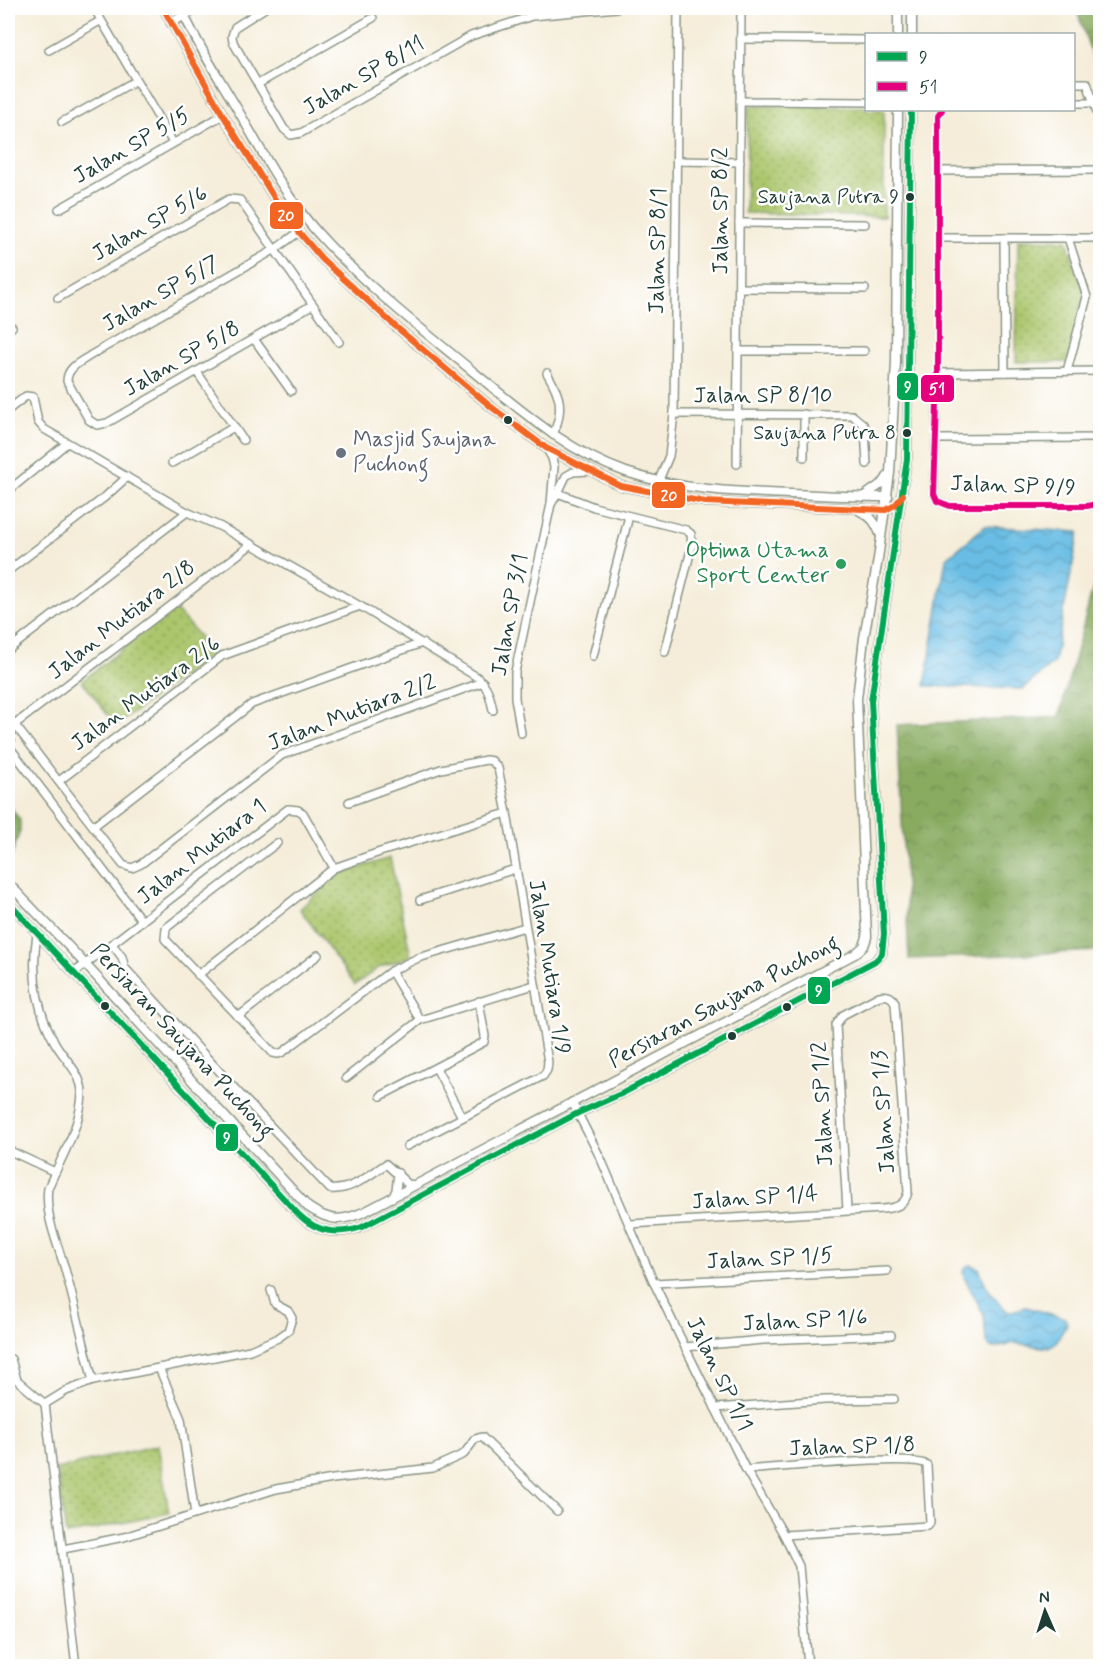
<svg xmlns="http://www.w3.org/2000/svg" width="1108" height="1674" viewBox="0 0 1108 1674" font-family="Mynerve,sans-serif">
<defs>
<pattern id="grass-dots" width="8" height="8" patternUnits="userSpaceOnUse" patternTransform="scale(1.5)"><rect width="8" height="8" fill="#abc66c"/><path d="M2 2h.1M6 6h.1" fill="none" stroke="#8ba25a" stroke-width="1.8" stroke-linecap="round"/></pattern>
<pattern id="forest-crowns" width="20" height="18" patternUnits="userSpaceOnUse" patternTransform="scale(1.5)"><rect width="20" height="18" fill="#88ab60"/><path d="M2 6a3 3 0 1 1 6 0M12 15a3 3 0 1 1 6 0" fill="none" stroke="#6f8c50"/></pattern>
<pattern id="water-waves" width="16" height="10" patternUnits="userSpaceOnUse" patternTransform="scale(1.5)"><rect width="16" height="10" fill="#69bde5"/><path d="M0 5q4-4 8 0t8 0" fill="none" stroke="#569bba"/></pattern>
</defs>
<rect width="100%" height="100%" fill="#fff"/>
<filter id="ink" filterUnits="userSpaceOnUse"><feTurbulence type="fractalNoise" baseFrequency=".0167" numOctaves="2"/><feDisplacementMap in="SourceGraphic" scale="12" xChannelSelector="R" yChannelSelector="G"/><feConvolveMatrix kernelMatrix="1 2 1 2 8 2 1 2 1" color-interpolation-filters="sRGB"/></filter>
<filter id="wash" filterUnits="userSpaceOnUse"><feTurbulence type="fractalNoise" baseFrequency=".008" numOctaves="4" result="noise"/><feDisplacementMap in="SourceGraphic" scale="24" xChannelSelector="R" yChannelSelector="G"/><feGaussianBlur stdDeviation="1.35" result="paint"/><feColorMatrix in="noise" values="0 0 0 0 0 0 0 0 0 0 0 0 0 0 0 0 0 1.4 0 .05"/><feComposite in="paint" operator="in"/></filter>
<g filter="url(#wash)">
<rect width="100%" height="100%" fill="#f5edd9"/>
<!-- grass -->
<g fill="url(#grass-dots)" stroke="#658250" stroke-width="1.5">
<path d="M 748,106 L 866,107 L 866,110 L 884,110 L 884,217 L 745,213 Z"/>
<path d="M 1018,239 L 1067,240 L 1084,294 L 1067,362 L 1016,362 Z"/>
<path d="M 174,608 L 214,653 L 116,726 L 82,681 Z"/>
<path d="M 390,858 L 411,956 L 378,968 L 355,985 L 300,909 L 336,875 Z"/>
<path d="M 158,1445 L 169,1513 L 66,1535 L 57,1469 Z"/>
</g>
<!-- forest -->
<g fill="url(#forest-crowns)" stroke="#54744a" stroke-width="1.5">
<path d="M 1076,8 L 1100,8 L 1100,79 Z"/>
<path d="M 1100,561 L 1100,951 L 909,959 L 897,725 L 1059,717 Z"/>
<path d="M 8,804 L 20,820 L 20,831 L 8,865 Z"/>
</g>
<!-- water -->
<g fill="url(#water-waves)" stroke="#447d8c" stroke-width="1.5">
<path d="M 985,526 L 1079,532 L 1054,662 L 1023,689 L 925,686 L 946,559 Z"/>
<path d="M 971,1265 L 979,1268 C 984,1286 995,1299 1008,1312 L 1026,1307 L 1065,1318 L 1067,1324 L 1056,1342 L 1049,1348 L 1014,1343 L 996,1348 L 990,1347 L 986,1341 L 984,1315 L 964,1277 L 963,1270 L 967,1266 Z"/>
</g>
</g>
<g filter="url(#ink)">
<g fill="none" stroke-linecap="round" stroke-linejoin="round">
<!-- minor-tunnel -->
<g stroke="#cacab8" stroke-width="7" stroke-dasharray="7 3.5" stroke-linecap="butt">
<path d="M 8,729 L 9,728"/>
<path d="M 11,741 L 15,738"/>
</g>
<!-- minor casing -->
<g stroke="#8a9586" stroke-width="10">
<g id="minor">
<path d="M 94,8 L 173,143"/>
<path d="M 265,8 L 235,27 L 232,36 L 233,42 L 284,129 L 291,135 L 301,133 L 471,36 L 532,16 L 617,8"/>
<path d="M 741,39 L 866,40"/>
<path d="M 49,50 L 100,21"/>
<path d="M 1074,83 L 1087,83 L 1100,121"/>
<path d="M 258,84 L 373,18"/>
<path d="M 740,101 L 866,102"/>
<path d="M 1074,103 L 1095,103"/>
<path d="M 942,110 L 938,116 L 938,373 L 934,494 L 937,501 L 950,506 L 1087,506 L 1096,504 L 1100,500"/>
<path d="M 62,122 L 135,81"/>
<path d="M 677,161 L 740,162"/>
<path d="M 939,171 L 1100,170"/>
<path d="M 59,209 L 223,115"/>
<path d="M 739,223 L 865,224"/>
<path d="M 299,232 L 274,250 L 91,355 C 81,362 67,367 67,381 L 89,420 L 97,425 L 107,423 L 312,305"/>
<path d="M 938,238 L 1100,238"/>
<path d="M 1004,238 L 1005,372"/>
<path d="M 739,288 L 865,289"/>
<path d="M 58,298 L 229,199 L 240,200 L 339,342"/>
<path d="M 8,330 L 12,327"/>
<path d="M 254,339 L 291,391"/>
<path d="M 738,351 L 864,351"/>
<path d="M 1067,371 L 1087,297 L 1068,238"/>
<path d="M 197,372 L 243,440"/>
<path d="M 547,373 C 561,396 564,409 553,435"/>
<path d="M 938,373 L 1100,371"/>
<path d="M 8,410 L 26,396 L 33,397 L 38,422 L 44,429 L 187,512 L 221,527 L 360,606 L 477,677 C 488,686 490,696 493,710"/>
<path d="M 674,414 L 852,415 L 863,424 L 865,429 L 867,464"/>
<path d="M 937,439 L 1100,438"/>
<path d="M 804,457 L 804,414"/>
<path d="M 172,463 L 234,427"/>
<path d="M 737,464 L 741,8"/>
<path d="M 8,491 L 67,443"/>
<path d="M 654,492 L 669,456 L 674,414 L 678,8"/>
<path d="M 558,493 L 594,507 L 686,530 L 691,534 L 692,546 L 665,652"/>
<path d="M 551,504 L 558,493 L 566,476 L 573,472 L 589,471"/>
<path d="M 8,571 L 105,497 L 127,477"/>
<path d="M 8,650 L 187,512"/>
<path d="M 593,656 L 629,516"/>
<path d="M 8,716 L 123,865 L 132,868 L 141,864 L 282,755 L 483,682"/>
<path d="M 14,725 L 252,544"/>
<path d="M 521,733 L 515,698 L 515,672 L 551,504 L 554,467 L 552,458 L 546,448"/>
<path d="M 8,739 L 9,738"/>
<path d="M 8,745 L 142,921"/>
<path d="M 59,781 L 222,656 L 360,606"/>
<path d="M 349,802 L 441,769 L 486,760 L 492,761 L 498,768 L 507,813 L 548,1062 L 547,1070 L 543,1076 L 407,1146"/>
<path d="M 94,826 L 252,704 L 422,643"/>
<path d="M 277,843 L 166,928 L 165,939 L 273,1053 L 278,1054 L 283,1052 L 391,971 L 418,958 L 525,927"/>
<path d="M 420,900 L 515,869"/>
<path d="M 37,934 C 31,972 35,1007 54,1041 C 62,1057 82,1073 82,1093 C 81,1126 61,1158 48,1188 C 44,1216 59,1246 66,1273 C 76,1309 84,1345 93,1381 L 66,1391 L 45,1404 L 76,1666"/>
<path d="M 112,944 L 122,957 L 125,968 L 240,1094 L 330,1189 C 352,1191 369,1175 386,1164 L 408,1184 L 415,1185"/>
<path d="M 391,971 L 420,1020"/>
<path d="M 75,972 L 288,809 L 298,810 L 303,813 L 334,868"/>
<path d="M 198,975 L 334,868 L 380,852 L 507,813"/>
<path d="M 238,1017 L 318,955"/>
<path d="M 436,1068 L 462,1117"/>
<path d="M 346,1078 L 420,1020 L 534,985"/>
<path d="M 381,1096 L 484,1042 L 485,1036 L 479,1001"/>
<path d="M 572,1102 L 601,1159 L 654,1283 L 685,1347 L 746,1470 L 784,1535 L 799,1566 L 808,1666"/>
<path d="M 8,1150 L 55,1172"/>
<path d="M 393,1197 L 396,1190 L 398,1173"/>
<path d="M 630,1224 L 883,1209 C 896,1208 905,1205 908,1192 L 895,1003 C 892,995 886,995 879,996 L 843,1015 L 836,1025 L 847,1210"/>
<path d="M 654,1283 L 887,1271"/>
<path d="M 685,1347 L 763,1340 L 891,1335"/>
<path d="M 11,1359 L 17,1380 L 45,1404"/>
<path d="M 159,1368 L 181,1419 L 195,1514"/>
<path d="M 93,1381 L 250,1350 L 278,1338 L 288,1331 L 292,1318 L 288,1311 L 275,1304 L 271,1290"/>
<path d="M 715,1408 L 825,1400 L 894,1399"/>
<path d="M 746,1470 C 771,1468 916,1454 927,1465 L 930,1523 L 928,1526 L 784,1535"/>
<path d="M 63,1549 L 124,1537 L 276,1489 L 333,1479 L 433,1468 L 464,1454 L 475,1439 L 482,1437 L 557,1511"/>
</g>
</g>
<!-- tertiary casing -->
<g stroke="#8a9586" stroke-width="11">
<g id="tertiary">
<path d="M 163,8 L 223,115 L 278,204 L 299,232 L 322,259 L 395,326 L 490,406 L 546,448 L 621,486 L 705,502 L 886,510 L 895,505 L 901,498"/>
<path d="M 181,8 C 195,41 216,73 235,105 C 260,148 284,195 317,232 C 364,285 422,329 476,374 C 523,412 568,452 626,472 C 679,490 736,492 791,494 C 823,495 855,497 888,497"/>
<path d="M 171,23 L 197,8"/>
<path d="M 898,34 L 898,8"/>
<path d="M 912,34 L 912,8"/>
<path d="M 863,497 L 884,482 L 889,474"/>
<path d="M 860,511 C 871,516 876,523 880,534"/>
<path d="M 8,883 L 73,951 L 308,1207 C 330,1222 342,1222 366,1211 L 855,954 L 864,946 L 867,937 L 857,699 L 864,638 L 878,559 L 890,473 L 896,362 L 898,110"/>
<path d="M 8,902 L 299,1215 C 318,1233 338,1235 362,1227 L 578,1113 L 623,1093 L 875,961 L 882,954 L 884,934 L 871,701 L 907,459 L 911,110"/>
</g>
</g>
<!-- minor -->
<use href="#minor" stroke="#fff" stroke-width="7"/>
<!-- tertiary -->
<use href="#tertiary" stroke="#fff" stroke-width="8"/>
<!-- bus-1 casing -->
<g stroke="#fff" stroke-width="10">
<path id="bus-1" d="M 8,902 L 299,1215 C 318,1233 338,1235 362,1227 L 578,1113 L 623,1093 L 875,961 L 882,954 L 884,934 L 871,701 L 907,459 L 911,110"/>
</g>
<!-- bus-2 casing -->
<g stroke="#fff" stroke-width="10">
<path id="bus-2" d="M 942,110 L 938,116 L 938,373 L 934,494 L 937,501 L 950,506 L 1087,506 L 1096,504 L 1100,500"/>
</g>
<!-- bus-3 casing -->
<g stroke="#fff" stroke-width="10">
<path id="bus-3" d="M 163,8 L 223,115 L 278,204 L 299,232 L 322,259 L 395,326 L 490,406 L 546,448 L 621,486 L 705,502 L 886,510 L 895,505 L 903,495"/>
</g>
<!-- bus-1 -->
<use href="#bus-1" stroke="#00a651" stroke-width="6"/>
<!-- bus-2 -->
<use href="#bus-2" stroke="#e5007d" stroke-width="6"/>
<!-- bus-3 -->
<use href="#bus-3" stroke="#f26522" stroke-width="6"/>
</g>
</g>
<!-- markers -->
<g fill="#1f3d34" stroke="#fff" stroke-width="2">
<circle cx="910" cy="197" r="5"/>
<circle cx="508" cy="420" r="5"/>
<circle cx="907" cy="433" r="5"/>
<circle cx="105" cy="1006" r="5"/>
<circle cx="787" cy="1007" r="5"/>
<circle cx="732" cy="1036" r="5"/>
</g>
<circle fill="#6b7280" stroke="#fff" stroke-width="2" cx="341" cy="453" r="6"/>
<circle fill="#2e9e5b" stroke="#fff" stroke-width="2" cx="841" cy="564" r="6"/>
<g text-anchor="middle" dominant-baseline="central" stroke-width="5" stroke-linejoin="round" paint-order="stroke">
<!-- bus labels -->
<g font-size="20" fill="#1f3d34" stroke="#fff" text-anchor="end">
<text x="899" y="197">Saujana Putra 9</text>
<text x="896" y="433">Saujana Putra 8</text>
</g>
<!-- street labels -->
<g font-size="22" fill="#1f3d34" stroke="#fff">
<text transform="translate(364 76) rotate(-30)">Jalan SP 8/11</text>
<text transform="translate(132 146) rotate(-30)">Jalan SP 5/5</text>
<text transform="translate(721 211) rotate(-90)">Jalan SP 8/2</text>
<text transform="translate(150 224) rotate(-30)">Jalan SP 5/6</text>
<text transform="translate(658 251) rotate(-89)">Jalan SP 8/1</text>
<text transform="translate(161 294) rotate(-30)">Jalan SP 5/7</text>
<text transform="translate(182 359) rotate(-30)">Jalan SP 5/8</text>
<text x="763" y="396">Jalan SP 8/10</text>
<text transform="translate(1013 486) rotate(2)">Jalan SP 9/9</text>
<text transform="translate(510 615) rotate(-80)">Jalan SP 3/1</text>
<text transform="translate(122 620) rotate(-38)">Jalan Mutiara 2/8</text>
<text transform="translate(146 694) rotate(-36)">Jalan Mutiara 2/6</text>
<text transform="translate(352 713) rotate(-21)">Jalan Mutiara 2/2</text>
<text transform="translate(202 852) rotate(-38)">Jalan Mutiara 1</text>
<text transform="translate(549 967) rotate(81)">Jalan Mutiara 1/9</text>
<text transform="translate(724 1002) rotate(-28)">Persiaran Saujana Puchong</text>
<text transform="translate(182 1041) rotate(47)">Persiaran Saujana Puchong</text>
<text transform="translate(823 1104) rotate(-93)">Jalan SP 1/2</text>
<text transform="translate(884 1112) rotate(-94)">Jalan SP 1/3</text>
<text transform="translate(755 1198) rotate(-4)">Jalan SP 1/4</text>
<text transform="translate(770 1259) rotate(-3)">Jalan SP 1/5</text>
<text transform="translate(805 1321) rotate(-3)">Jalan SP 1/6</text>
<text transform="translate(719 1374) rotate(64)">Jalan SP 1/1</text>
<text transform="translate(852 1447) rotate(-2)">Jalan SP 1/8</text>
</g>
<!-- worship labels -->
<g font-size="22" fill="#5b616d" stroke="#fff" text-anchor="start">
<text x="353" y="440">Masjid Saujana<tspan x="353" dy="25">Puchong</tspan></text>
</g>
<!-- leisure labels -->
<g font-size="22" fill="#27864d" stroke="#fff" text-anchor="end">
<text x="829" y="551">Optima Utama<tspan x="829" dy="25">Sport Center</tspan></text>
</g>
</g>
<g stroke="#fff" stroke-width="2">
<rect x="269" y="201" width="35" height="29" rx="6" fill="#f26522"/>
<rect x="896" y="372" width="23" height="29" rx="6" fill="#00a651"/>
<rect x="920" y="374" width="35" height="29" rx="6" fill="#e5007d"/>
<rect x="651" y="481" width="35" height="28" rx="6" fill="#f26522"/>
<rect x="807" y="976" width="24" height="29" rx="6" fill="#00a651"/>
<rect x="215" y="1123" width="24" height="29" rx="6" fill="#00a651"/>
</g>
<g font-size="16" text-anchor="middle" font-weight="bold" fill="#fff">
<text x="286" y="221">20</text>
<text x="908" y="392">9</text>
<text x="937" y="394">51</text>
<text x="669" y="501">20</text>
<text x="819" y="996">9</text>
<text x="227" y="1143">9</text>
</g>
<!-- margin -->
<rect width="1108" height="1674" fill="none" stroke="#fff" stroke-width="30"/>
<!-- legend -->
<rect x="865" y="33" width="210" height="78" fill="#ffffff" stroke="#a5b1ae" stroke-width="1.5"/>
<rect x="877" y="52" width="30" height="9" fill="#00a651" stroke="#a5b1ae" stroke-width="1.5"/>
<text x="919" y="63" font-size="18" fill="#1f3d34">9</text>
<rect x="877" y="82" width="30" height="9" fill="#e5007d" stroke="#a5b1ae" stroke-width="1.5"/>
<text x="919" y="93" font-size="18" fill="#1f3d34">51</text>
<!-- north arrow -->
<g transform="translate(1045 1611) rotate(357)" stroke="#ffffff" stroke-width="4.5" paint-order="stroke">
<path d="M0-4.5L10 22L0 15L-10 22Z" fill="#1f3d34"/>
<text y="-9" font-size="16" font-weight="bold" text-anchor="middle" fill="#1f3d34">N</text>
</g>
</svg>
